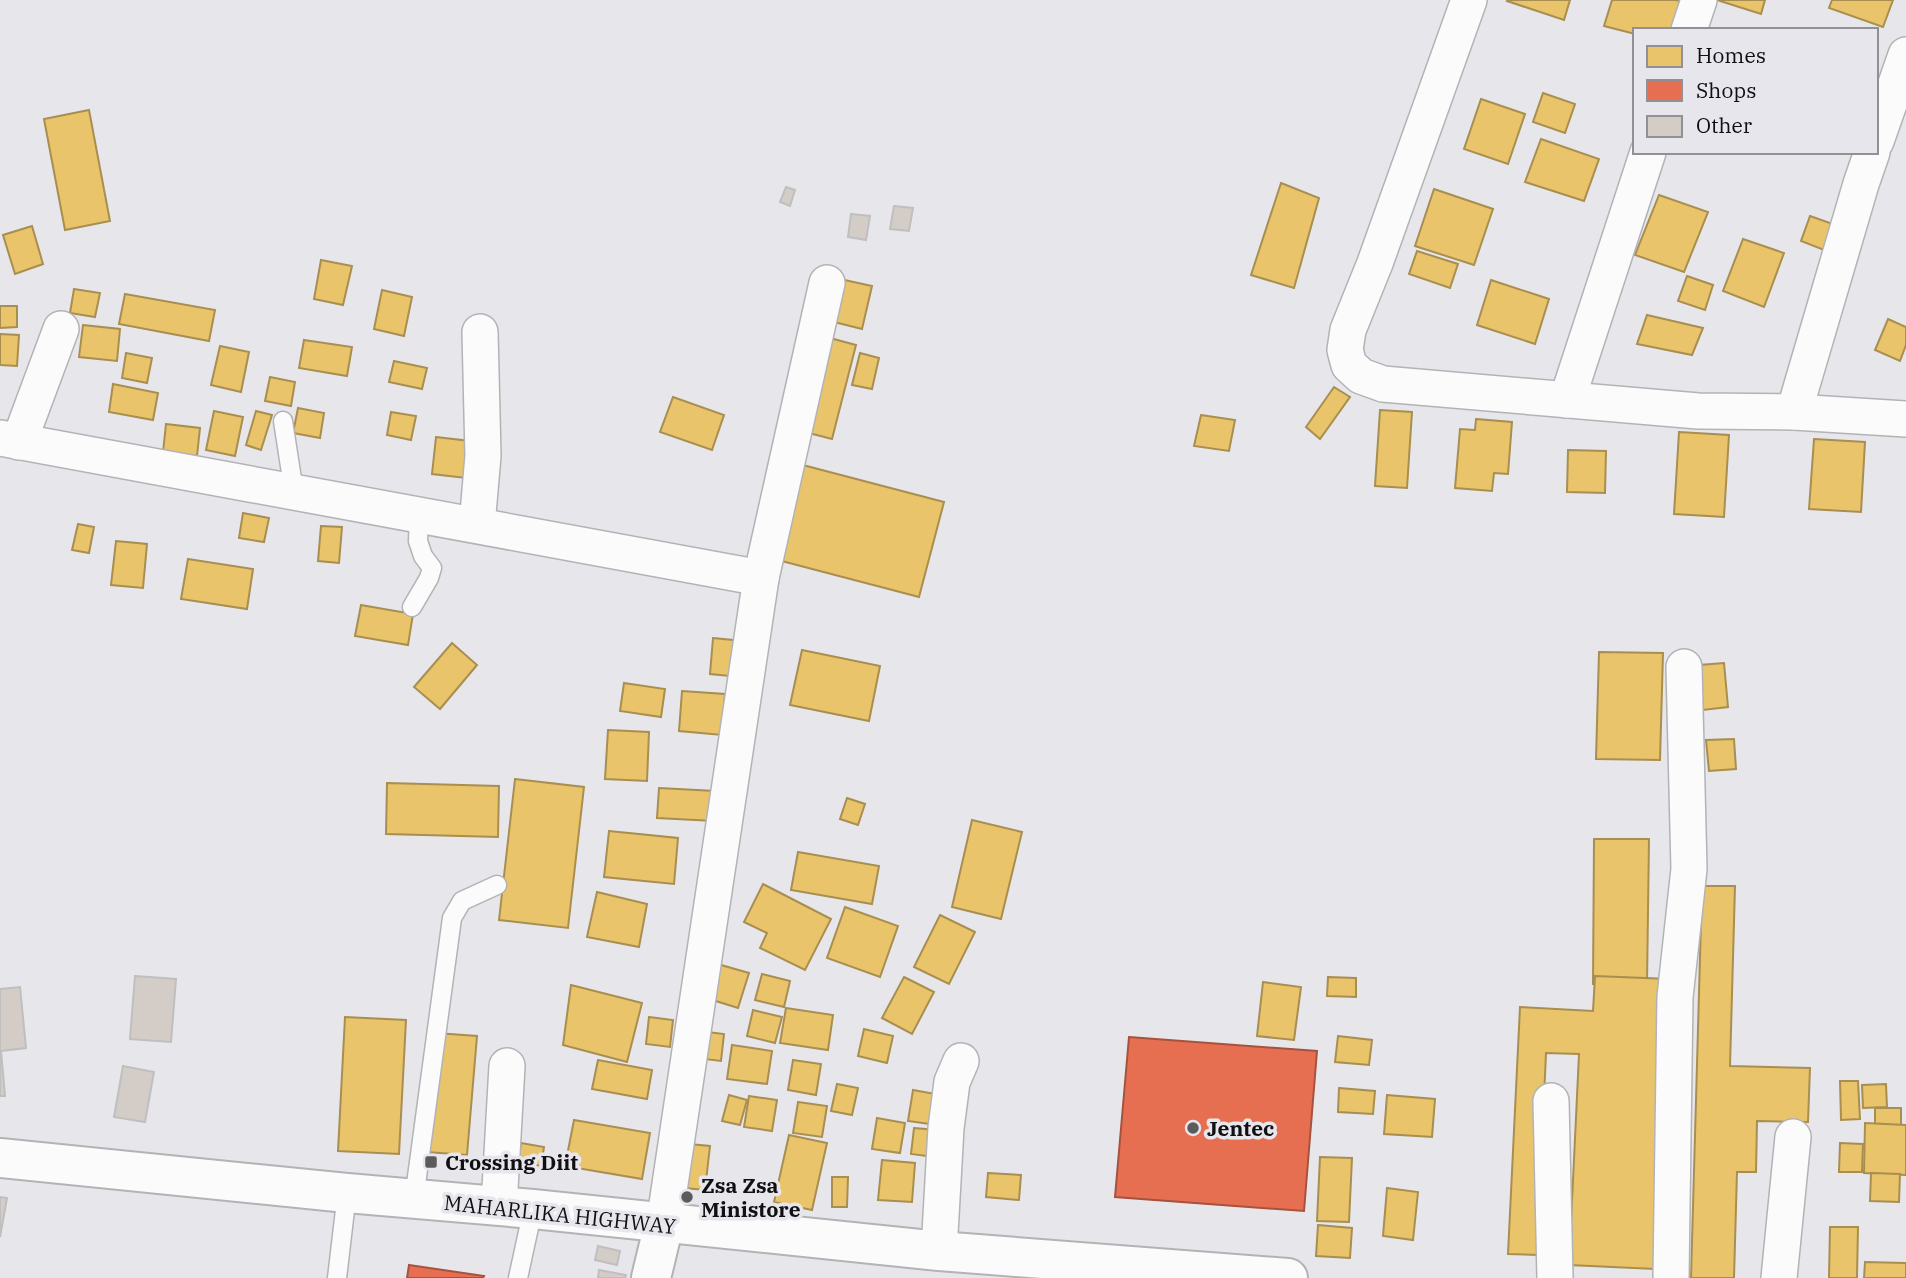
<svg xmlns="http://www.w3.org/2000/svg" width="1906" height="1278" viewBox="0 0 1906 1278" font-family="'IBM Plex Serif',serif">
<rect width="100%" height="100%" fill="#e7e7eb"/>
<!-- homes -->
<g fill="#e9c46a" stroke="#a88e50" stroke-width="2">
<path d="M 1508,0 L 1570,0 L 1564,20 L 1507,1 Z"/>
<path d="M 1612,0 L 1676,0 L 1680,1 L 1672,30 L 1635,30 L 1635,34 L 1604,26 Z"/>
<path d="M 1717,0 L 1765,0 L 1761,14 Z"/>
<path d="M 1832,0 L 1893,0 L 1883,27 L 1829,8 Z"/>
<path d="M 1543,93 L 1575,104 L 1565,133 L 1533,122 Z"/>
<path d="M 1481,99 L 1525,114 L 1508,164 L 1464,149 Z"/>
<path d="M 89,110 L 110,221 L 65,230 L 44,119 Z"/>
<path d="M 1541,139 L 1599,159 L 1584,201 L 1525,182 Z"/>
<path d="M 1281,183 L 1319,198 L 1294,288 L 1251,275 Z"/>
<path d="M 1434,189 L 1493,209 L 1474,265 L 1415,246 Z"/>
<path d="M 1659,195 L 1708,212 L 1684,272 L 1635,255 Z"/>
<path d="M 1810,216 L 1833,224 L 1824,250 L 1801,241 Z"/>
<path d="M 32,226 L 43,264 L 15,274 L 3,235 Z"/>
<path d="M 1743,239 L 1784,253 L 1764,307 L 1723,291 Z"/>
<path d="M 1417,251 L 1458,264 L 1450,288 L 1409,274 Z"/>
<path d="M 321,260 L 352,266 L 343,305 L 314,299 Z"/>
<path d="M 1687,276 L 1713,285 L 1705,310 L 1678,301 Z"/>
<path d="M 840,279 L 872,286 L 862,329 L 830,321 Z"/>
<path d="M 1491,280 L 1549,299 L 1535,344 L 1477,325 Z"/>
<path d="M 74,289 L 100,293 L 95,317 L 70,313 Z"/>
<path d="M 382,290 L 412,297 L 404,336 L 374,329 Z"/>
<path d="M 125,294 L 215,310 L 209,341 L 119,324 Z"/>
<path d="M 0,306 L 17,306 L 17,327 L 0,328 Z"/>
<path d="M 1647,315 L 1703,328 L 1692,355 L 1637,344 Z"/>
<path d="M 1888,319 L 1906,327 L 1906,345 L 1900,361 L 1875,350 Z"/>
<path d="M 83,325 L 120,329 L 117,361 L 79,357 Z"/>
<path d="M 0,334 L 19,335 L 17,366 L 0,365 Z"/>
<path d="M 830,338 L 856,345 L 832,439 L 805,432 Z"/>
<path d="M 304,340 L 352,347 L 347,376 L 299,368 Z"/>
<path d="M 220,346 L 249,352 L 241,392 L 211,385 Z"/>
<path d="M 126,353 L 152,358 L 147,383 L 122,378 Z"/>
<path d="M 860,353 L 879,358 L 872,389 L 852,385 Z"/>
<path d="M 394,361 L 427,368 L 422,389 L 389,382 Z"/>
<path d="M 270,377 L 295,382 L 291,406 L 265,401 Z"/>
<path d="M 113,384 L 158,393 L 153,420 L 109,412 Z"/>
<path d="M 1334,387 L 1350,397 L 1320,439 L 1306,427 Z"/>
<path d="M 673,397 L 724,415 L 712,450 L 660,432 Z"/>
<path d="M 298,408 L 324,413 L 320,438 L 293,433 Z"/>
<path d="M 1380,410 L 1412,412 L 1407,488 L 1375,486 Z"/>
<path d="M 214,411 L 243,417 L 235,456 L 206,450 Z"/>
<path d="M 256,411 L 272,415 L 261,450 L 246,445 Z"/>
<path d="M 391,412 L 416,416 L 411,440 L 387,435 Z"/>
<path d="M 1201,415 L 1235,420 L 1229,451 L 1194,446 Z"/>
<path d="M 1476,419 L 1512,422 L 1508,474 L 1494,473 L 1492,491 L 1455,488 L 1460,429 L 1475,430 Z"/>
<path d="M 166,424 L 200,428 L 197,456 L 163,452 Z"/>
<path d="M 1679,432 L 1729,435 L 1724,517 L 1674,514 Z"/>
<path d="M 436,437 L 470,441 L 466,478 L 432,474 Z"/>
<path d="M 1814,439 L 1865,442 L 1861,512 L 1809,509 Z"/>
<path d="M 1568,450 L 1606,451 L 1605,493 L 1567,492 Z"/>
<path d="M 799,464 L 944,502 L 919,597 L 774,559 Z"/>
<path d="M 243,513 L 269,518 L 264,542 L 239,538 Z"/>
<path d="M 78,524 L 94,527 L 89,553 L 72,550 Z"/>
<path d="M 321,526 L 342,527 L 339,563 L 318,561 Z"/>
<path d="M 116,541 L 147,544 L 143,588 L 111,585 Z"/>
<path d="M 188,559 L 253,569 L 247,609 L 181,599 Z"/>
<path d="M 361,605 L 413,614 L 408,645 L 355,636 Z"/>
<path d="M 713,638 L 743,641 L 740,677 L 710,674 Z"/>
<path d="M 452,643 L 477,665 L 440,709 L 414,687 Z"/>
<path d="M 802,650 L 880,666 L 869,721 L 790,705 Z"/>
<path d="M 1599,652 L 1663,653 L 1660,760 L 1596,759 Z"/>
<path d="M 1724,663 L 1728,707 L 1703,710 L 1699,665 Z"/>
<path d="M 624,683 L 665,689 L 661,717 L 620,711 Z"/>
<path d="M 682,691 L 725,694 L 722,735 L 679,731 Z"/>
<path d="M 608,730 L 649,732 L 647,781 L 605,779 Z"/>
<path d="M 1734,739 L 1736,769 L 1709,771 L 1706,740 Z"/>
<path d="M 515,779 L 584,787 L 568,928 L 499,920 Z"/>
<path d="M 387,783 L 499,786 L 498,837 L 386,834 Z"/>
<path d="M 659,788 L 715,791 L 714,821 L 657,818 Z"/>
<path d="M 847,798 L 865,804 L 858,825 L 840,819 Z"/>
<path d="M 972,820 L 1022,832 L 1001,919 L 952,907 Z"/>
<path d="M 609,831 L 678,838 L 674,884 L 604,877 Z"/>
<path d="M 1594,839 L 1649,839 L 1647,984 L 1593,984 Z"/>
<path d="M 798,852 L 879,866 L 872,904 L 791,890 Z"/>
<path d="M 763,884 L 831,919 L 805,970 L 760,948 L 767,933 L 744,922 Z"/>
<path d="M 1702,886 L 1735,886 L 1730,1066 L 1810,1068 L 1808,1122 L 1757,1121 L 1756,1172 L 1737,1172 L 1734,1278 L 1691,1278 Z"/>
<path d="M 597,892 L 647,904 L 639,947 L 587,937 Z"/>
<path d="M 845,907 L 898,926 L 880,977 L 827,958 Z"/>
<path d="M 940,915 L 975,932 L 949,984 L 914,967 Z"/>
<path d="M 714,963 L 749,973 L 738,1008 L 703,997 Z"/>
<path d="M 762,974 L 790,981 L 784,1007 L 755,1000 Z"/>
<path d="M 1595,976 L 1669,979 L 1655,1269 L 1569,1265 L 1579,1054 L 1546,1053 L 1537,1255 L 1508,1254 L 1520,1007 L 1593,1011 Z"/>
<path d="M 904,977 L 934,992 L 912,1034 L 882,1018 Z"/>
<path d="M 1328,977 L 1356,978 L 1356,997 L 1327,996 Z"/>
<path d="M 1263,982 L 1301,987 L 1294,1040 L 1257,1036 Z"/>
<path d="M 571,985 L 642,1003 L 627,1062 L 563,1045 Z"/>
<path d="M 786,1008 L 833,1015 L 828,1050 L 780,1043 Z"/>
<path d="M 753,1010 L 782,1017 L 775,1043 L 747,1036 Z"/>
<path d="M 345,1017 L 406,1020 L 399,1154 L 338,1151 Z"/>
<path d="M 649,1017 L 673,1020 L 670,1047 L 646,1044 Z"/>
<path d="M 864,1029 L 893,1036 L 887,1063 L 858,1056 Z"/>
<path d="M 700,1031 L 724,1034 L 721,1061 L 696,1058 Z"/>
<path d="M 436,1033 L 477,1036 L 467,1155 L 427,1152 Z"/>
<path d="M 1338,1036 L 1372,1040 L 1369,1065 L 1335,1062 Z"/>
<path d="M 732,1045 L 772,1051 L 767,1084 L 727,1079 Z"/>
<path d="M 598,1060 L 652,1070 L 647,1099 L 592,1089 Z"/>
<path d="M 793,1060 L 821,1064 L 816,1095 L 788,1090 Z"/>
<path d="M 1840,1081 L 1858,1081 L 1860,1119 L 1841,1120 Z"/>
<path d="M 837,1084 L 858,1088 L 852,1115 L 831,1111 Z"/>
<path d="M 1886,1084 L 1887,1107 L 1863,1108 L 1862,1085 Z"/>
<path d="M 1339,1088 L 1375,1091 L 1373,1114 L 1338,1112 Z"/>
<path d="M 913,1090 L 941,1095 L 937,1125 L 908,1121 Z"/>
<path d="M 729,1095 L 747,1100 L 740,1125 L 722,1121 Z"/>
<path d="M 1387,1095 L 1435,1099 L 1432,1137 L 1384,1134 Z"/>
<path d="M 749,1096 L 777,1100 L 772,1131 L 744,1127 Z"/>
<path d="M 798,1102 L 827,1106 L 822,1137 L 793,1133 Z"/>
<rect x="1875" y="1108" width="26" height="17"/>
<path d="M 877,1118 L 905,1123 L 900,1153 L 872,1149 Z"/>
<path d="M 574,1120 L 650,1133 L 642,1179 L 565,1166 Z"/>
<path d="M 1865,1123 L 1906,1125 L 1906,1175 L 1864,1173 Z"/>
<path d="M 914,1128 L 937,1130 L 934,1157 L 911,1154 Z"/>
<path d="M 789,1135 L 827,1143 L 812,1210 L 774,1202 Z"/>
<path d="M 521,1143 L 544,1147 L 541,1166 L 518,1162 Z"/>
<path d="M 1840,1143 L 1863,1144 L 1862,1172 L 1839,1172 Z"/>
<path d="M 689,1144 L 710,1146 L 705,1190 L 684,1188 Z"/>
<path d="M 1320,1157 L 1352,1158 L 1349,1222 L 1317,1221 Z"/>
<path d="M 882,1160 L 915,1163 L 912,1202 L 878,1200 Z"/>
<path d="M 988,1173 L 1021,1175 L 1019,1200 L 986,1197 Z"/>
<path d="M 1871,1173 L 1900,1174 L 1899,1202 L 1870,1201 Z"/>
<path d="M 832,1177 L 848,1177 L 847,1207 L 832,1207 Z"/>
<path d="M 1387,1188 L 1418,1192 L 1413,1240 L 1383,1236 Z"/>
<path d="M 1318,1225 L 1352,1228 L 1350,1258 L 1316,1256 Z"/>
<path d="M 1830,1227 L 1858,1227 L 1857,1278 L 1829,1278 Z"/>
<path d="M 1865,1262 L 1906,1263 L 1906,1278 L 1864,1278 Z"/>
</g>
<!-- shops -->
<g fill="#e76f51" stroke="#a6523e" stroke-width="2">
<path d="M 1129,1037 L 1317,1051 L 1304,1211 L 1115,1197 Z"/>
<path d="M 409,1265 L 484,1276 L 483,1278 L 407,1278 Z"/>
</g>
<!-- building -->
<g fill="#d4cdc7" stroke="#bfbfc0" stroke-width="2">
<path d="M 786,187 L 795,190 L 790,206 L 780,202 Z"/>
<path d="M 894,206 L 913,208 L 909,231 L 890,229 Z"/>
<path d="M 851,214 L 870,216 L 866,240 L 848,237 Z"/>
<path d="M 135,976 L 176,979 L 171,1042 L 130,1039 Z"/>
<path d="M 20,987 L 26,1048 L 1,1051 L 5,1096 L 0,1096 L 0,989 Z"/>
<path d="M 123,1066 L 154,1072 L 145,1122 L 114,1117 Z"/>
<path d="M 0,1197 L 7,1198 L 0,1237 Z"/>
<path d="M 598,1246 L 620,1251 L 617,1265 L 595,1260 Z"/>
<path d="M 599,1270 L 626,1275 L 625,1278 L 598,1278 Z"/>
</g>
<g fill="none" stroke-linecap="round" stroke-linejoin="round">
<!-- lane casing -->
<g stroke="#b3b3b6" stroke-width="21">
<g id="lane">
<path d="M 283,421 L 294,492"/>
<path d="M 412,607 L 429,578 L 432,568 L 423,556 L 418,541 L 419,515"/>
<path d="M 414,1199 L 452,918 L 462,901 L 497,885"/>
<path d="M 337,1278 L 347,1193"/>
<path d="M 518,1278 L 533,1209"/>
</g>
</g>
<!-- street casing -->
<g stroke="#b3b3b6" stroke-width="38">
<g id="street">
<path d="M 1469,0 L 1375,263 L 1348,330 L 1345,350 L 1349,365 L 1361,376 L 1383,384 L 1698,411 L 1794,412 L 1906,419"/>
<path d="M 1689,30 L 1699,0"/>
<path d="M 1876,141 L 1906,55"/>
<path d="M 1567,400 L 1648,152"/>
<path d="M 1794,412 L 1861,184 L 1872,152"/>
<path d="M 0,438 L 761,578"/>
<path d="M 19,442 L 61,329"/>
<path d="M 477,525 L 483,456 L 480,332"/>
<path d="M 1551,1101 L 1555,1278"/>
<path d="M 499,1206 L 507,1066"/>
<path d="M 664,1224 L 761,578 L 827,283"/>
<path d="M 939,1251 L 946,1128 L 952,1082 L 961,1061"/>
<path d="M 1671,1278 L 1675,997 L 1689,869 L 1684,667"/>
<path d="M 1779,1278 L 1793,1137"/>
</g>
</g>
<!-- secondary casing -->
<g stroke="#b3b3b6" stroke-width="42">
<path id="secondary" d="M 651,1278 L 664,1224"/>
</g>
<!-- highway casing -->
<g stroke="#b3b3b6" stroke-width="42">
<path id="highway" d="M 0,1158 L 347,1193 L 533,1209 L 939,1251 L 1288,1278"/>
</g>
<!-- lane -->
<use href="#lane" stroke="#fbfbfc" stroke-width="18"/>
<!-- street -->
<use href="#street" stroke="#fbfbfc" stroke-width="35"/>
<!-- secondary -->
<use href="#secondary" stroke="#fbfbfc" stroke-width="38"/>
<!-- highway -->
<use href="#highway" stroke="#fbfbfc" stroke-width="38"/>
</g>
<!-- markers -->
<g fill="#5b5b5e" stroke="#e6e6ec" stroke-width="2.5">
<circle cx="1193" cy="1128" r="7"/>
<rect x="424" y="1155" width="14" height="14" rx="3.5"/>
<circle cx="687" cy="1197" r="7"/>
</g>
<g text-anchor="middle" dominant-baseline="central" stroke-width="7" stroke-linejoin="round" paint-order="stroke">
<!-- poi labels -->
<g font-size="21" font-weight="bold" fill="#101012" stroke="#e6e6ec" text-anchor="start">
<text x="1207" y="1128">Jentec</text>
<text x="445" y="1162">Crossing Diit</text>
<text x="701" y="1185">Zsa Zsa<tspan x="701" dy="24">Ministore</tspan></text>
</g>
<!-- street labels -->
<g font-size="21" fill="#101012" stroke="#e6e6ec">
<text transform="translate(560 1214) rotate(6)">MAHARLIKA HIGHWAY</text>
</g>
</g>
<!-- legend -->
<rect x="1633" y="28" width="245" height="126" fill="#e6e6ec" stroke="#909095" stroke-width="2"/>
<rect x="1647" y="46" width="35" height="21" fill="#e9c46a" stroke="#909095" stroke-width="2"/>
<text x="1696" y="63" font-size="21" fill="#101012">Homes</text>
<rect x="1647" y="80" width="35" height="21" fill="#e76f51" stroke="#909095" stroke-width="2"/>
<text x="1696" y="98" font-size="21" fill="#101012">Shops</text>
<rect x="1647" y="116" width="35" height="21" fill="#d4cdc7" stroke="#909095" stroke-width="2"/>
<text x="1696" y="133" font-size="21" fill="#101012">Other</text>
</svg>
